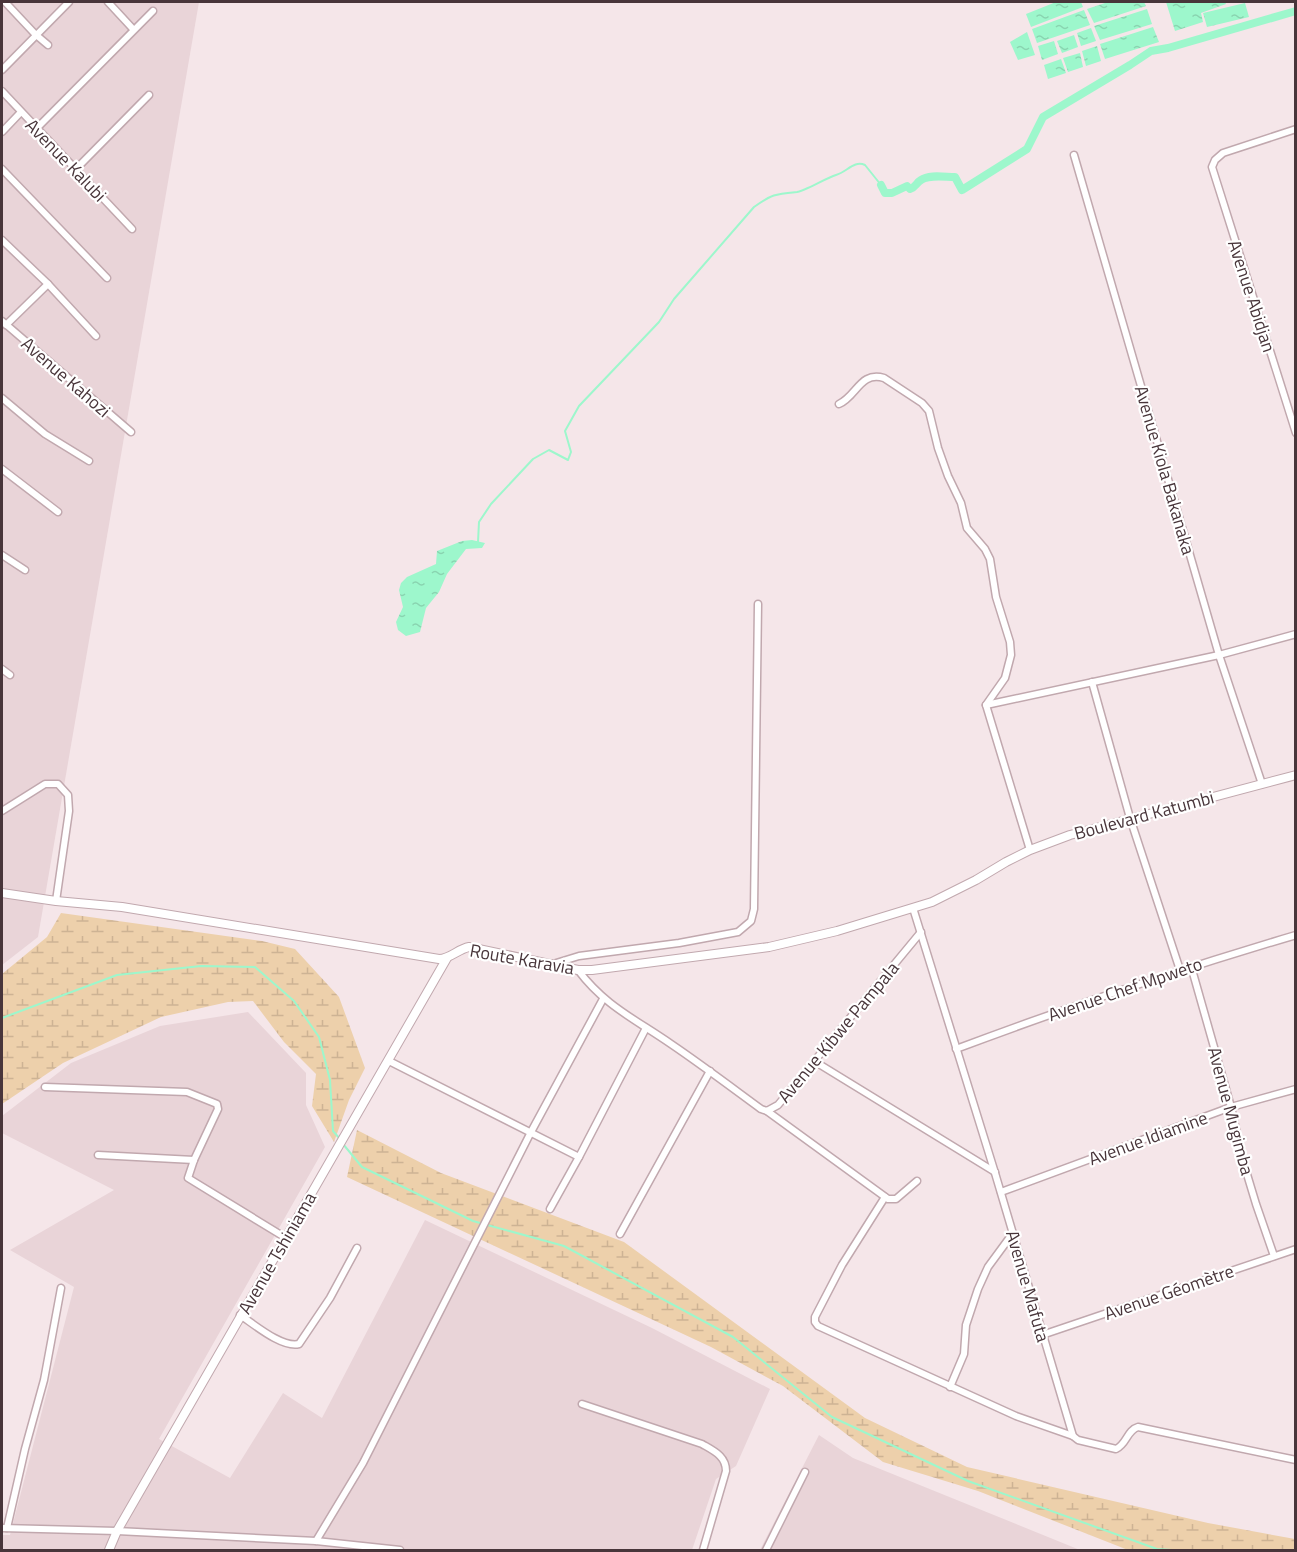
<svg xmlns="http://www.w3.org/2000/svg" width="1297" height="1552" viewBox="0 0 1297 1552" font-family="'Titillium Web',sans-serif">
<defs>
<pattern id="wetland-marsh" width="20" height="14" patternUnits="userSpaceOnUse" patternTransform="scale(1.5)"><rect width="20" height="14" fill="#edd0ab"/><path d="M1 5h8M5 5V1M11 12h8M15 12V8" fill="none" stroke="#cdb394"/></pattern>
<pattern id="water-ripples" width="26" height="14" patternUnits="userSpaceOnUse" patternTransform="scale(1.5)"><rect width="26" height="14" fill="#9df7cc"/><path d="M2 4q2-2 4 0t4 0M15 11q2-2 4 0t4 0" fill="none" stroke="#89d4b0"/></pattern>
</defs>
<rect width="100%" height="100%" fill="#f5e6e9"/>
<!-- residential -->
<g fill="#e9d4d8">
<path d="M 2,2 L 199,2 L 38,937 L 2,965 Z"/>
<path d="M 248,1012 L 306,1073 L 306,1105 L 325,1147 L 159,1439 L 230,1478 L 283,1393 L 322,1418 L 425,1220 L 652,1328 L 770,1389 L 736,1466 L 716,1479 L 692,1550 L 2,1550 L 2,1535 L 10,1535 L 74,1287 L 10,1250 L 114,1190 L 2,1133 L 2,1116 L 71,1063 L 160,1026 Z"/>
<path d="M 819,1435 L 853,1458 L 1080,1550 L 760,1550 Z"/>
</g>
<!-- wetland -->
<g fill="url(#wetland-marsh)">
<path d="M 61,913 L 262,941 L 295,949 L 339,997 L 365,1068 L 349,1100 L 334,1142 L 312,1106 L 316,1074 L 284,1042 L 253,1001 L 228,1002 L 161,1017 L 63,1063 L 2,1104 L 2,974 L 47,937 Z"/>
<path d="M 357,1130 L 441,1173 L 624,1242 L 865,1418 L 967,1467 L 1208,1523 L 1295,1539 L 1295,1550 L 1128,1550 L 978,1491 L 883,1462 L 783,1386 L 711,1347 L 347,1177 Z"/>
</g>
<!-- water -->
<g fill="url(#water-ripples)">
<path d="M 1056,2 L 1081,2 L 1083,7 L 1031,27 L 1026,14 Z"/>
<path d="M 1108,2 L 1144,2 L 1146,6 L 1094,23 L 1087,9 Z"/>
<path d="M 1166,2 L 1225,2 L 1226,4 L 1201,13 L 1203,22 L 1175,31 Z"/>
<path d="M 1245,3 L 1249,17 L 1207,27 L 1203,13 Z"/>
<path d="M 1147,9 L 1152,24 L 1100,40 L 1094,26 Z"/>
<path d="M 1084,10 L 1090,25 L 1037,43 L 1032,29 Z"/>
<path d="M 1153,27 L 1159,42 L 1105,59 L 1100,44 Z"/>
<path d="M 1091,28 L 1096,41 L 1081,46 L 1077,33 Z"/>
<path d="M 1027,32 L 1035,55 L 1018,60 L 1010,42 Z"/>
<path d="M 1074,35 L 1078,47 L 1062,53 L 1057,41 Z"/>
<path d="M 1054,41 L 1058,54 L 1042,60 L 1038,46 Z"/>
<path d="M 1097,46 L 1101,61 L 1086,66 L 1082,51 Z"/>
<path d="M 1080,53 L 1083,67 L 1068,72 L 1063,58 Z"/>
<path d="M 1061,59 L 1066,73 L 1048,79 L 1044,65 Z"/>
<path d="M 472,540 L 485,543 L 482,548 L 466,549 L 447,574 L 439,592 L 426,608 L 420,632 L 406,636 L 398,630 L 396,622 L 403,607 L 399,590 L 401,583 L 407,577 L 436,564 L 437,551 L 462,541 Z"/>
</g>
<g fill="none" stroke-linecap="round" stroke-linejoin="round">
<!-- stream -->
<g stroke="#9df7cc" stroke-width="2">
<path d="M 478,542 L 479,522 L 491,504 L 533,459 L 549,450 L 568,460 L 571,452 L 565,431 L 579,406 L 659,322 L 674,299 L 754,207 C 772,194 776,194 797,192 C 805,191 826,178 836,175 C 847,172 854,160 865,165 L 881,185"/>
<path d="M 2,1018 L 117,975 L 201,966 L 255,967 L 294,1001 L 319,1037 L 330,1080 L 333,1131 L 340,1139"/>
<path d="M 343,1144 L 362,1167 L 473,1221 L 564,1246 L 733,1337 L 832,1417 L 968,1481 L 1157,1549 L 1172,1550"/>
</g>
<!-- canal -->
<path stroke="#9df7cc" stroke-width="8" d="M 881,185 L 885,193 L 892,193 L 907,186 L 910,189 C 916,187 916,183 921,180 C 929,174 945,177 955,177 L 962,190 L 1027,149 L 1043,117 L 1130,65 L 1151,51 L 1168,48 L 1296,11"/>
<!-- minor casing -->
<g stroke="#c1a8ae" stroke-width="9">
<g id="minor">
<path d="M 5,2 L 35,34 L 48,45"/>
<path d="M 108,2 L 133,29"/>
<path d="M 2,70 L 69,2"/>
<path d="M 2,91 L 132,229"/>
<path d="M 36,129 L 153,11"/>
<path d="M 1296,129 L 1223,153 L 1215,160 L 1212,167 L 1296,433"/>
<path d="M 2,132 L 21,112"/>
<path d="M 1074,155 L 1219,655 L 1262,784"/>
<path d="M 2,169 L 107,278"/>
<path d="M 75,170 L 149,95"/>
<path d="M 2,240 L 48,284 L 96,336"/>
<path d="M 2,321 L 131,432"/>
<path d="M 6,325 L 48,284"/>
<path d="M 2,398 L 45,434 L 89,461"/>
<path d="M 839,404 C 857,396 860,371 884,378 L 922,403 L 929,411 L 938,448 L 948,476 L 961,503 L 967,528 L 985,549 L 990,559 L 996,597 L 1010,642 L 1011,655 L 1005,678 L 986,705 L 1030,850"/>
<path d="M 2,469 L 58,512"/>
<path d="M 2,555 L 25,570"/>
<path d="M 2,669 L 10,675"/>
<path d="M 1092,682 L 1130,818 L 1180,970"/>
<path d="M 986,705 L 1219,655 L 1296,634"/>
<path d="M 2,811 L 45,784 L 58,784 L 68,795 L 69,811 L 56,901"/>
<path d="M 913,908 L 995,1173 L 1073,1436"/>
<path d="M 553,964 L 579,956 L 679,943 L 738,932 L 751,921 L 754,909 L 758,604"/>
<path d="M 1191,966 L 1231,1107 L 1243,1161 L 1256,1204 L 1274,1256"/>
<path d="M 578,970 C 605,1006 635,1019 671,1044 C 702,1065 731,1087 761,1109 L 767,1111 L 778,1105 L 921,932"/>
<path d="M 956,1049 C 1068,1007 1181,969 1296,935"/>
<path d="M 389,1061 L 579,1157"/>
<path d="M 814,1061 L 995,1172"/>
<path d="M 45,1087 L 187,1092 L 217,1104 L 218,1109 L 194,1160 L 188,1178 L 286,1238"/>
<path d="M 767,1111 L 888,1199 L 896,1199 L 917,1181"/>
<path d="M 98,1155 L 194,1160"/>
<path d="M 1001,1192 L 1231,1107 L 1296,1089"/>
<path d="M 885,1197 L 842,1265 L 815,1317 L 815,1322 L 818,1326 L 1016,1416 L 1073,1436 L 1078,1440 L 1116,1449 C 1127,1444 1127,1430 1138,1427 L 1296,1460"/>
<path d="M 550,1209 L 579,1157 L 646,1028"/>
<path d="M 620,1234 L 710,1071"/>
<path d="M 240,1315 C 255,1325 282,1348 299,1344 L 330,1298 L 357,1248"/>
<path d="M 1042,1335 L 1296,1249"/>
<path d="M 950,1387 L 964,1354 L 966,1325 L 978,1289 L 988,1267 L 1013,1233"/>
<path d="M 582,1404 L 702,1444 C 714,1451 726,1456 726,1471 L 703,1550"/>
<path d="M 2,1528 L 117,1531 L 316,1541 L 400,1550"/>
<path d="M 7,1528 L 25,1449 L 44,1380 L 61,1288"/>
<path d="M 316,1541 L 363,1463 L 531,1132 L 603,999"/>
<path d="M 766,1550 L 805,1472"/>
</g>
</g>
<!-- tertiary casing -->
<g stroke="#c1a8ae" stroke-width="10">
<g id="tertiary">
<path d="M 2,893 L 56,901 L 122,907 L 439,959 C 450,959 458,949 469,947 L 578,970 L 592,970 L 769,947 L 837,931 L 932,902 L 976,880 L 1006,862 L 1030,850 L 1070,835 L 1296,775"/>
<path d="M 109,1550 L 117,1531 L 447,958"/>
</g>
</g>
<!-- minor -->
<use href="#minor" stroke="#fff" stroke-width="6"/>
<!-- tertiary -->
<use href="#tertiary" stroke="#fff" stroke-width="8"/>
</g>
<g text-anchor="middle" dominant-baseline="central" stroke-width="4.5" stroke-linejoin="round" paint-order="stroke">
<!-- street labels -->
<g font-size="18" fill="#48353a" stroke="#fff">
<text transform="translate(66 160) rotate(46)">Avenue Kalubi</text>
<text transform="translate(1252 296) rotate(72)">Avenue Abidjan</text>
<text transform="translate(66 377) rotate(41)">Avenue Kahozi</text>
<text transform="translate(1165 470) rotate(74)">Avenue Kiola Bakanaka</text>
<text transform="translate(1144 815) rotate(-15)">Boulevard Katumbi</text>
<text transform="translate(522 959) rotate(10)">Route Karavia</text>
<text transform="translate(1125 989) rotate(-19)">Avenue Chef Mpweto</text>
<text transform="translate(838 1032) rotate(-50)">Avenue Kibwe Pampala</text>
<text transform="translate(1231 1111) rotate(75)">Avenue Mugimba</text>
<text transform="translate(1148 1138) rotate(-20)">Avenue Idiamine</text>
<text transform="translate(277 1253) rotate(-60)">Avenue Tshiniama</text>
<text transform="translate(1028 1286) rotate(74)">Avenue Mafuta</text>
<text transform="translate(1169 1292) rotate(-19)">Avenue Géomètre</text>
</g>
</g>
<!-- border -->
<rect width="1297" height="1552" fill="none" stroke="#48353a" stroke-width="6"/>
</svg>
